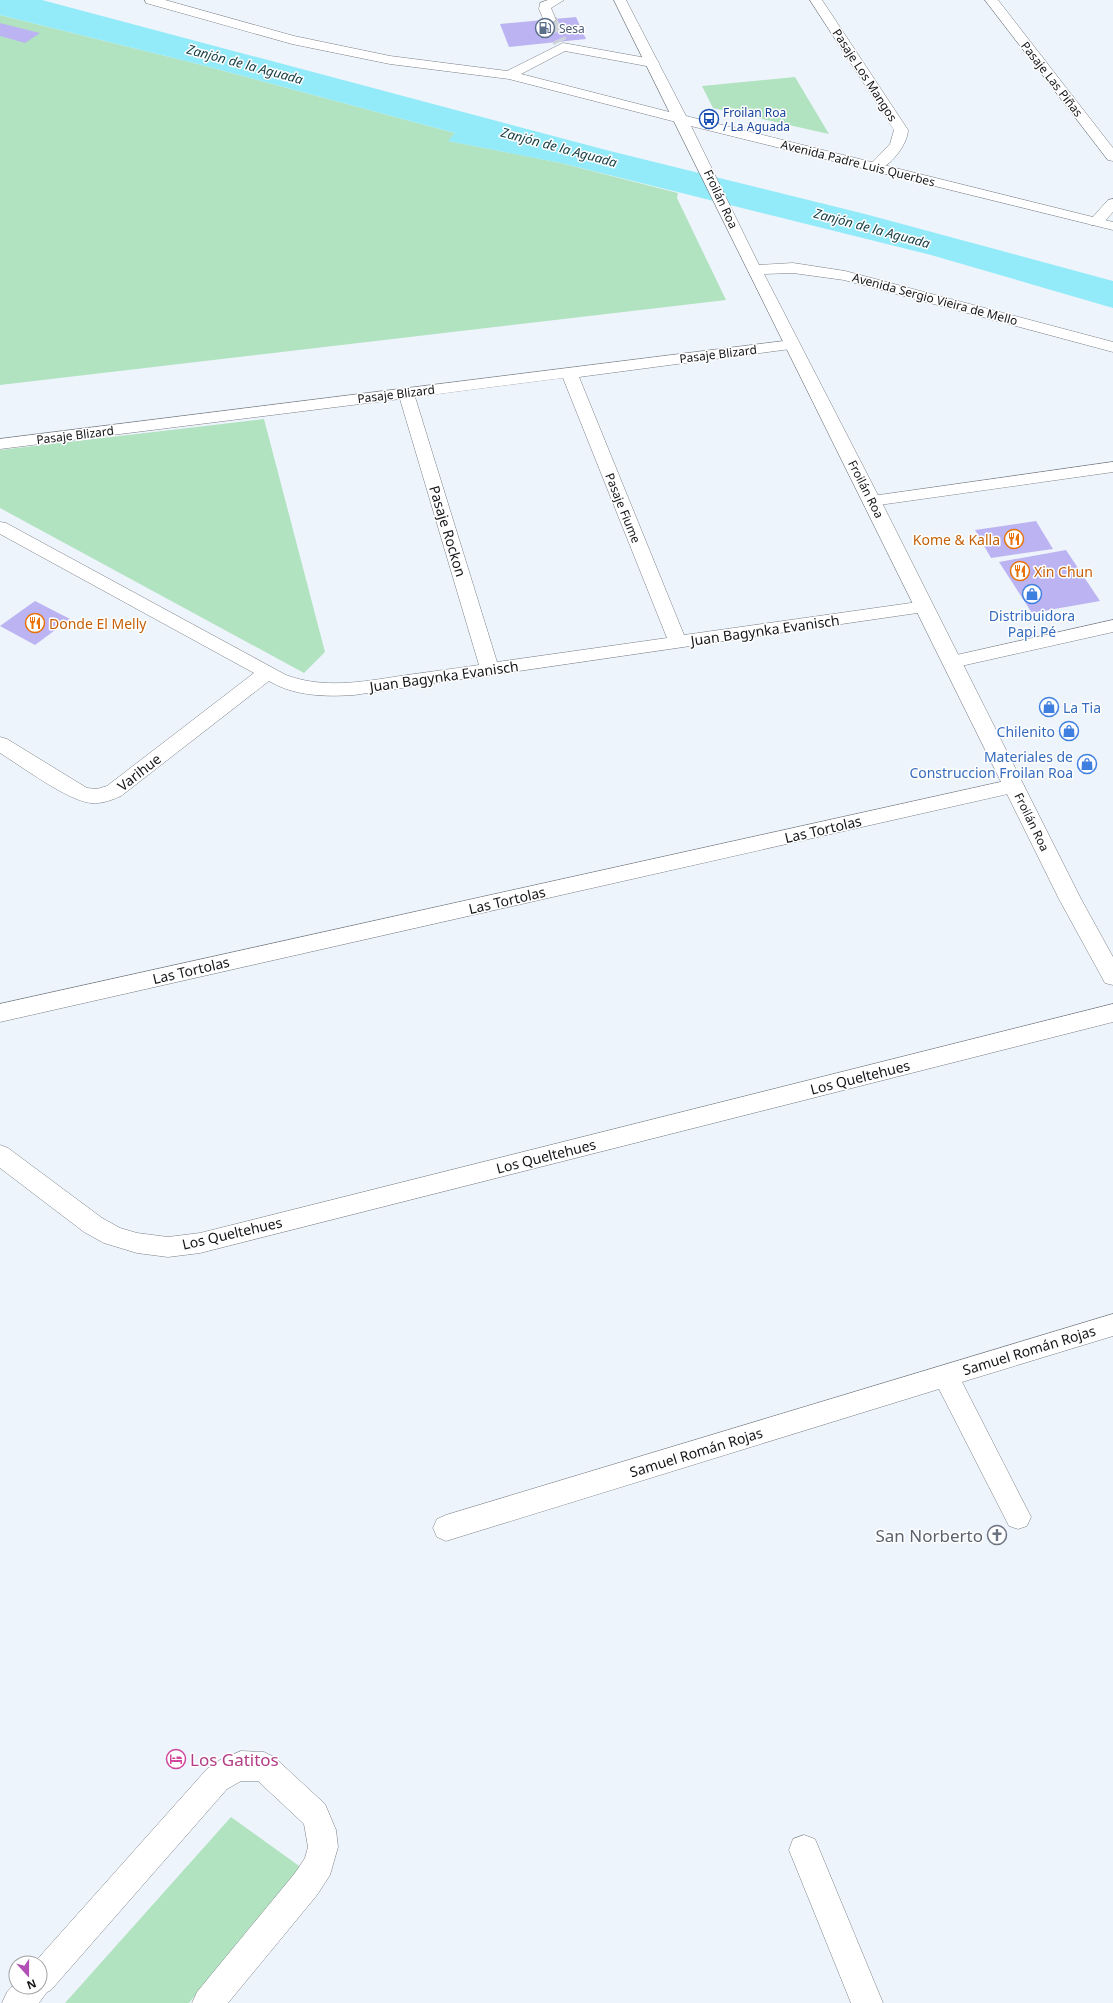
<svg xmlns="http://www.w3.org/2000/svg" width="1113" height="2003" viewBox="0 0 1113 2003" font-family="'Noto Sans',sans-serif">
<rect width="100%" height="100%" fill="#eef4fb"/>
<!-- green -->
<g fill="#b1e3c1">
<path d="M 0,15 L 198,64 L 455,133 L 449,141 L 561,163 L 678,193 L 677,198 L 726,300 L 0,385 Z"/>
<path d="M 795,77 L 829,134 L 713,108 L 702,86 Z"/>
<path d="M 264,419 L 325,652 L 304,673 L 0,508 L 0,450 Z"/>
<path d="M 231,1817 L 302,1868 L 189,2003 L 65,2003 Z"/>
</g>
<!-- water -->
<path fill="#93ebfa" d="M 0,0 L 42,0 L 57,4 L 610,151 L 865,214 L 1113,281 L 1113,308 L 931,255 L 561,163 L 448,141 L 455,133 L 198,64 L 0,15 Z"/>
<!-- building -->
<g fill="#bcb4f2">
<path d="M 576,17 L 586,39 L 509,47 L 500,24 Z"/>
<path d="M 0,23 L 40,33 L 25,43 L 0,36 Z"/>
<path d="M 1036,521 L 1053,549 L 991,558 L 975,530 Z"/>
<path d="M 1066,550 L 1100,601 L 1032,613 L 999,562 Z"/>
<path d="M 35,601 L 70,619 L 35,645 L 0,626 Z"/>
</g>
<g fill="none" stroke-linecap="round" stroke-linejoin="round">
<!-- minor-tunnel -->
<path stroke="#cdd3d9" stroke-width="14" stroke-dasharray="14 7" stroke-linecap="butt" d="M 550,20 L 560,42"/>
<!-- minor casing -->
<g stroke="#7b8087" stroke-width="1">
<g id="minor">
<path d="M 145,0 L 165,0 L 294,36 L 390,56 L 507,71 L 563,43 L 652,59 L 657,60 L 659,63 L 657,66 L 652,67 L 565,51 L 521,74 L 685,116 L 687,119 L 685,122 L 680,123 L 509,79 L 390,64 L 292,44 L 146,3 Z"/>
<path d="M 548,0 L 564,0 L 551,8 L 556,20 L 550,24 L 545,23 L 539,9 L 540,3 Z"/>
<path d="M 810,0 L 822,0 L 908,130 C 908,145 886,174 870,170 L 868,167 L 890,144 L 894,130 Z"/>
<path d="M 985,0 L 998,0 L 1113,148 L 1113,161 L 1108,160 Z"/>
<path d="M 1113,199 L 1113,212 L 1101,225 L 1091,225 L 1089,222 L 1091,219 L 1108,200 Z"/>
<path d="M 792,340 L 798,342 L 800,345 L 798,348 L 579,377 L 684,635 L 925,601 L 931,603 L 934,607 L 931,611 L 354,695 C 325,697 294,696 269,681 L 121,796 C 112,800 102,804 91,803 C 68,801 21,766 0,753 L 0,737 L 7,739 L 87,788 L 97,789 L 107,786 L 254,673 L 0,534 L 0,522 L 6,523 L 286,675 C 323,689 362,682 400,676 C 427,672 453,669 479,665 L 400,399 L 0,449 L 0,439 ZM 563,378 L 667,638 L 497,662 L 415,397 Z"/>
<path d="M 1113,462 L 1113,472 L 872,506 L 866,505 L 863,501 L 866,497 L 872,496 Z"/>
<path d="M 1113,620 L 1113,632 L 952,668 L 945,666 L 943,662 L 945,658 L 952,656 Z"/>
<path d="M 1014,779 L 1021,781 L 1024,786 L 1021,791 L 0,1022 L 0,1004 Z"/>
<path d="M 1113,1004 L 1113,1022 L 200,1253 L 168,1257 L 137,1253 L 104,1243 L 84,1232 L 0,1168 L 0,1145 L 8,1148 L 102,1218 L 120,1228 L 137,1233 L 168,1237 L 200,1233 Z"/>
<path d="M 1113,1314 L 1113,1336 L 962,1382 L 1031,1517 L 1027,1526 L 1018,1529 L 1009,1526 L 939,1389 L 446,1541 L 437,1537 L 433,1528 L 437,1519 L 446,1515 Z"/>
<path d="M 241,1751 L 264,1752 L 274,1757 L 325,1804 L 336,1830 L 338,1847 L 330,1875 L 317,1895 L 228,2003 L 192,2003 L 197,1992 L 295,1873 L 305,1858 L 308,1847 L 304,1824 L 258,1781 L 241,1781 L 227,1789 L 51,1990 L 47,1992 L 39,2003 L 2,2003 L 7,1992 L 16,1982 L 16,1987 L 40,1987 L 40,1963 L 34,1963 L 207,1769 L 220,1760 Z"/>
<path d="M 804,1835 L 815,1839 L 883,2003 L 851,2003 L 789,1850 L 793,1839 Z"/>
</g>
</g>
<!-- major casing -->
<g stroke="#7b8087" stroke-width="1">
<path id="major" d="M 614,0 L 626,0 L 686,116 L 1113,222 L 1113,230 L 691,126 L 759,265 L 793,263 L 845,271 L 1113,342 L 1113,352 L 844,280 L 793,273 L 764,274 L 881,501 L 1081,899 L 1113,957 L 1113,985 L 1105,983 L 1059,899 Z"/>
</g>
<!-- minor -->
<use href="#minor" fill="#fff" fill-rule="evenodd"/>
<!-- major -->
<use href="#major" fill="#fff" fill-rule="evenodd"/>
</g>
<!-- icons -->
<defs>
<g id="fuel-ring" transform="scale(1)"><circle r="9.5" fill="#fff" stroke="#5c6f8a" stroke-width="1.5"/><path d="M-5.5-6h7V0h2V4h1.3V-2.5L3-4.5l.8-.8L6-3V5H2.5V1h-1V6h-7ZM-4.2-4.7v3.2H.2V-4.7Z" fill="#5c6f8a"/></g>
<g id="bus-ring" transform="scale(1)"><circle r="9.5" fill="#fff" stroke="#1a4fb4" stroke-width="1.5"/><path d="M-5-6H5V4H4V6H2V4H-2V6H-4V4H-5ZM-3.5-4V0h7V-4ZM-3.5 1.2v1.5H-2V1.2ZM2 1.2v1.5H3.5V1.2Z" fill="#1a4fb4"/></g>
<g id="restaurant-ring" transform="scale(1)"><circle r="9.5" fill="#fff" stroke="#e8710a" stroke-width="1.5"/><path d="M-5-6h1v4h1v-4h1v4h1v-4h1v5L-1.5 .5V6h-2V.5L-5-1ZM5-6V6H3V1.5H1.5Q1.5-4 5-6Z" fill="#e8710a"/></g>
<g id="shop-ring" transform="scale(1)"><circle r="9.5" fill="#fff" stroke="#3f7fe0" stroke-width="1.5"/><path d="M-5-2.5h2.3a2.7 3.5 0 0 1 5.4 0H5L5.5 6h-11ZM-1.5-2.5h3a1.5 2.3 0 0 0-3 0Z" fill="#3f7fe0"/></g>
<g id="church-ring" transform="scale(1)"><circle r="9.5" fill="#fff" stroke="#6b7280" stroke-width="1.5"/><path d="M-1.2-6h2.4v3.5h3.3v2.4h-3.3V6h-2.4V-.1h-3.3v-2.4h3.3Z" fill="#6b7280"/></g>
<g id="hotel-ring" transform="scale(1)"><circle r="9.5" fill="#fff" stroke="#d1479c" stroke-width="1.5"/><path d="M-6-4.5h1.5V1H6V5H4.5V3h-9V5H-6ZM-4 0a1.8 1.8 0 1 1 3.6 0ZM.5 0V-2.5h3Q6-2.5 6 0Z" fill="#d1479c"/></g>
</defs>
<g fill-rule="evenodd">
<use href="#fuel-ring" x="545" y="28"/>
<use href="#bus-ring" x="709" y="119"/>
<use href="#restaurant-ring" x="1014" y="539"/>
<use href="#restaurant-ring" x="1020" y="571"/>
<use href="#shop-ring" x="1032" y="594"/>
<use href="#restaurant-ring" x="35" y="623"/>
<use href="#shop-ring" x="1049" y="707"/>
<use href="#shop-ring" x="1069" y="731"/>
<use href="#shop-ring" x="1087" y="764"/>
<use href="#church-ring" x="997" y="1535"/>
<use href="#hotel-ring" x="176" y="1759"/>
</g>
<g text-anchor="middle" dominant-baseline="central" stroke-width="3" stroke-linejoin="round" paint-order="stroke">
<!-- far-service labels -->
<g font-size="12" fill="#4e5e75" stroke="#fff" text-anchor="start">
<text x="559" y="28">Sesa</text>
</g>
<!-- far-street labels -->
<g font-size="12" fill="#141518" stroke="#fff">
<text transform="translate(865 75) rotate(57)">Pasaje Los Mangos</text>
<text transform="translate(1052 79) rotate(52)">Pasaje Las Piñas</text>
<text transform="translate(858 163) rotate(14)">Avenida Padre Luis Querbes</text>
<text transform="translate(721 199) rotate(65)">Froilán Roa</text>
<text transform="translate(935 299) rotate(15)">Avenida Sergio Vieira de Mello</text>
<text transform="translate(718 354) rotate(-7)">Pasaje Blizard</text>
<text transform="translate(396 394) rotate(-7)">Pasaje Blizard</text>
<text transform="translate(75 435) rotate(-7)">Pasaje Blizard</text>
<text transform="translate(866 489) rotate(63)">Froilán Roa</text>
<text transform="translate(623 508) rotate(68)">Pasaje Fiume</text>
<text transform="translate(1032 822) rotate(64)">Froilán Roa</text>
</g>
<!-- far-transit labels -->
<g font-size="12" fill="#164399" stroke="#fff" text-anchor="start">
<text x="723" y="112">Froilan Roa<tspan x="723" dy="14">/ La Aguada</tspan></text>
</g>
<!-- far-water labels -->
<g font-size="13" font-style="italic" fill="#174147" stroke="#fff">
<text transform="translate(245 64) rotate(15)">Zanjón de la Aguada</text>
<text transform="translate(559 147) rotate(15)">Zanjón de la Aguada</text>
<text transform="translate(872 228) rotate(15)">Zanjón de la Aguada</text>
</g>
<!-- street labels -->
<g font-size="14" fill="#141518" stroke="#fff">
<text transform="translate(448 531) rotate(73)">Pasaje Rockon</text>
<text transform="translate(765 630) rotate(-8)">Juan Bagynka Evanisch</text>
<text transform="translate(444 676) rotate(-8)">Juan Bagynka Evanisch</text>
<text transform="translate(139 772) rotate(-38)">Varihue</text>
<text transform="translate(823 829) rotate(-13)">Las Tortolas</text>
<text transform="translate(507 900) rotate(-13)">Las Tortolas</text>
<text transform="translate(191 970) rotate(-13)">Las Tortolas</text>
<text transform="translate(860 1077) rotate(-14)">Los Queltehues</text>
<text transform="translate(546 1156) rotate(-14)">Los Queltehues</text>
<text transform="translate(232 1233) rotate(-13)">Los Queltehues</text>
<text transform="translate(1029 1350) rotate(-17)">Samuel Román Rojas</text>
<text transform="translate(696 1452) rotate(-17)">Samuel Román Rojas</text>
</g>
<!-- food labels -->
<g font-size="14" fill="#c56008" stroke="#fff" text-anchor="start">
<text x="1000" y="539" text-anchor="end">Kome &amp; Kalla</text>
<text x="1034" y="571">Xin Chun</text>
<text x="49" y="623">Donde El Melly</text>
</g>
<!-- shop labels -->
<g font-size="14" fill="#366cbe" stroke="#fff" text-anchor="end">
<text x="1032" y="615" text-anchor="middle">Distribuidora<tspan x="1032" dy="16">Papi Pé</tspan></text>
<text x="1063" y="707" text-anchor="start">La Tia</text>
<text x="1055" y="731">Chilenito</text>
<text x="1073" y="756">Materiales de<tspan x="1073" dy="16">Construccion Froilan Roa</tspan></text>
</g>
<!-- near-worship labels -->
<g font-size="17" fill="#5b616d" stroke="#fff" text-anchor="end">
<text x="983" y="1535">San Norberto</text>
</g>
<!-- near-hotel labels -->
<g font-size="17" fill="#b23c85" stroke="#fff" text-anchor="start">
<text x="190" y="1759">Los Gatitos</text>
</g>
</g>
<!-- north arrow -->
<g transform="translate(28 1975) rotate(159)"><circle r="19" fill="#ffffff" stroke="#a1a1a3"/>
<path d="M0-3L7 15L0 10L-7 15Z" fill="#b14fb6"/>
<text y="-6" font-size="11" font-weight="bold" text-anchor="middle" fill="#141518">N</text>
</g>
</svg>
